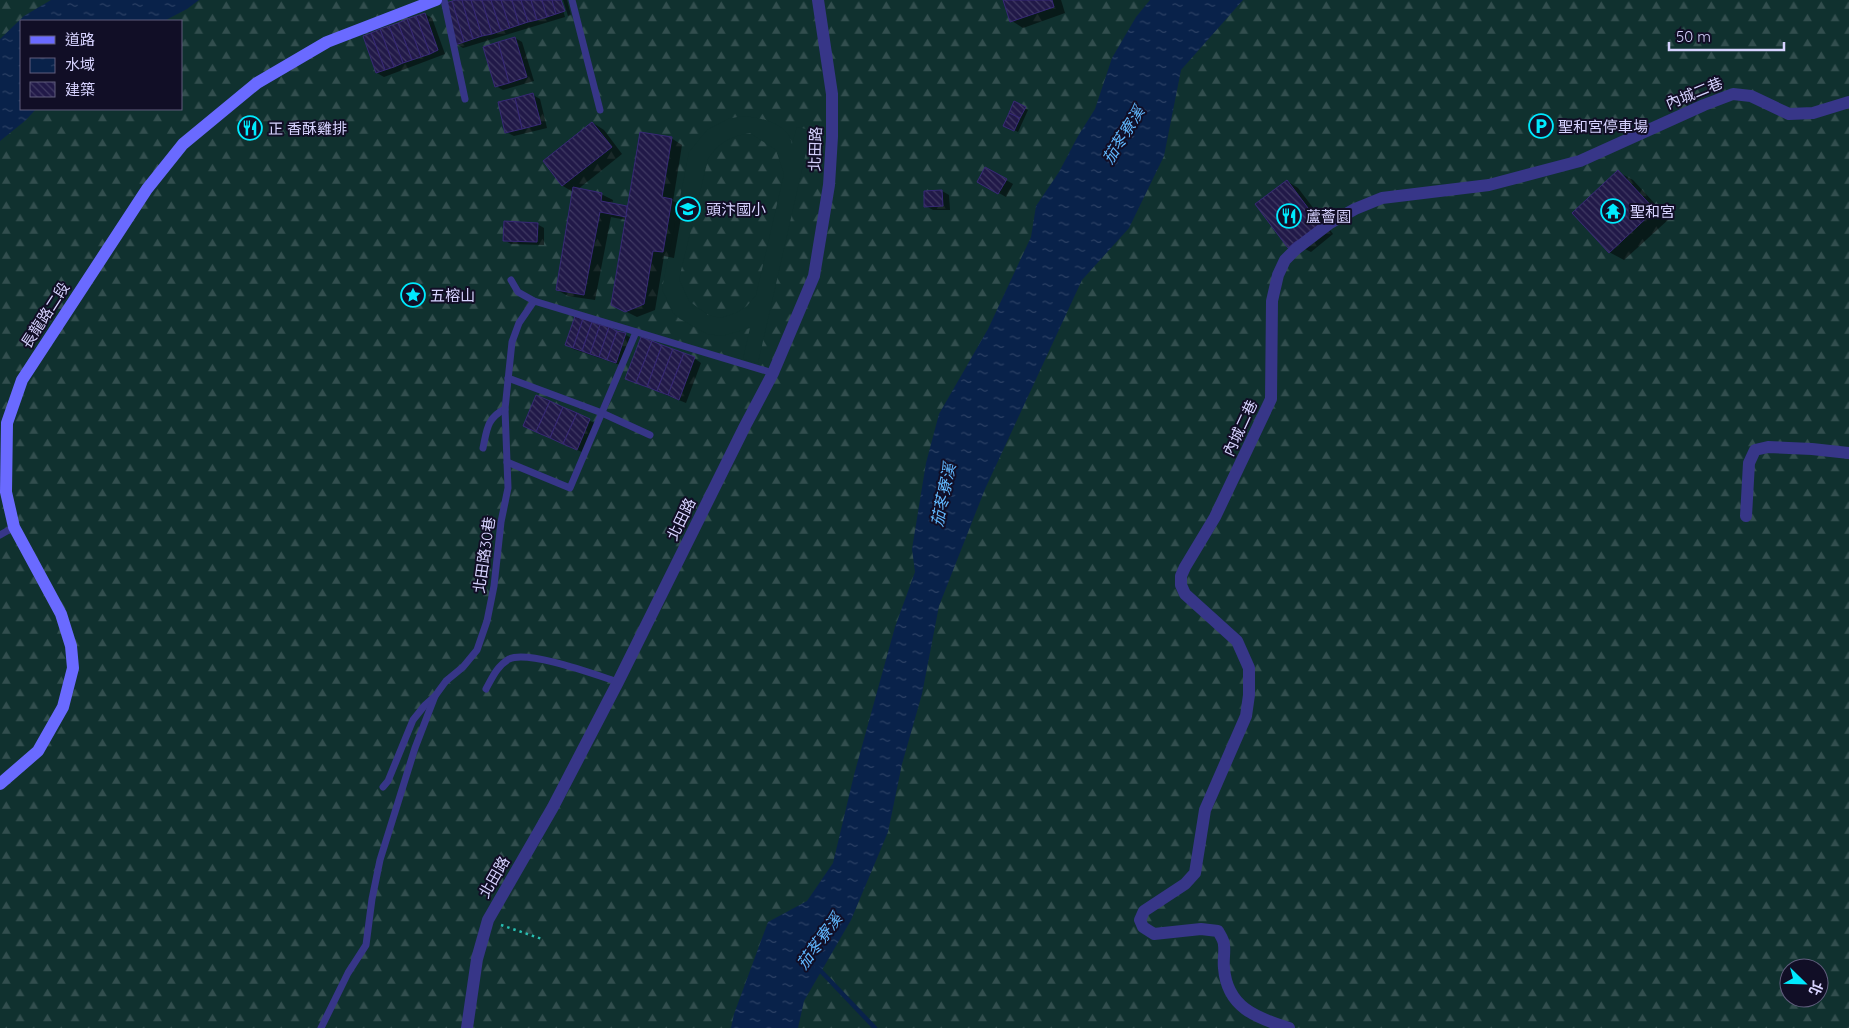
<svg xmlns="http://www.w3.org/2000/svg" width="1849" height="1028" viewBox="0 0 1849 1028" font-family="Quicksand,'Noto Sans TC',sans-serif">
<defs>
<pattern id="forest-firs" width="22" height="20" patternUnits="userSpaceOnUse" patternTransform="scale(1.25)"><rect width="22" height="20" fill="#10312f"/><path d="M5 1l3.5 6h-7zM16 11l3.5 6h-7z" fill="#324e4e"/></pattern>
<pattern id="water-ripples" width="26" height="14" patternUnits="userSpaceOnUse" patternTransform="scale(1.25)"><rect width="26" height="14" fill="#09224a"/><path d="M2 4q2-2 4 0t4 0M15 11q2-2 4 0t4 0" fill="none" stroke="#2c4165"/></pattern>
<pattern id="building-back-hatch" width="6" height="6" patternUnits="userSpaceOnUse" patternTransform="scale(1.25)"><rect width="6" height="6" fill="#211948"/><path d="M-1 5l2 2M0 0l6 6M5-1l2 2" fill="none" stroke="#403a63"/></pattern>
</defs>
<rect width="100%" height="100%" fill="#110e26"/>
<!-- forest -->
<path fill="url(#forest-firs)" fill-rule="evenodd" d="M 0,0 L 1849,0 L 1849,1028 L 0,1028 ZM 21,21 L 181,21 L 181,109 L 21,109 ZM 1789,968 L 1819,968 L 1819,998 L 1789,998 Z"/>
<!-- garden -->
<path fill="#10312f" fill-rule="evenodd" d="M 742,116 C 757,117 777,121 787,133 C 790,135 791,141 792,144 L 797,127 L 811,130 L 758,363 L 743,359 L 750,328 L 722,336 L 707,334 L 680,319 L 673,313 L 662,289 L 689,152 L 707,130 L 728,119 ZM 750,133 L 776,150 L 784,174 L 756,295 L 747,306 L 736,313 L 720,318 L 708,315 L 689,301 L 679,279 L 708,159 C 720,141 730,137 750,133 Z"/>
<!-- water -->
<g fill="url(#water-ripples)">
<path d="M 51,0 L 199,0 L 187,9 L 164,21 L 21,21 L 21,109 L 36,109 L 26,120 L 0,141 L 0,39 L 24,16 Z"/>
<path d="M 1150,0 L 1243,0 L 1181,70 L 1164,156 L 1129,228 L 1082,280 L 985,489 L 939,606 L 922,694 L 902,764 L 888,832 L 851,920 L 804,1001 L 798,1028 L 731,1028 L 734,1014 L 768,922 L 807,901 L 833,863 L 854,775 L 895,627 L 915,572 L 912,549 L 926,463 L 939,414 L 988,329 L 1031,237 L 1036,206 L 1059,172 L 1078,136 L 1095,109 L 1112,58 L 1136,17 Z"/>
</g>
<!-- shadow -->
<g fill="#0007">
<path d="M 461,0 L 560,0 L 565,17 L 463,48 L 456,44 Z"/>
<path d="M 563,0 L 567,0 L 571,15 L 568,16 Z"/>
<path d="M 1004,0 L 1061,0 L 1065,13 L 1023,28 L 1012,21 Z"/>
<path d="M 425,14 L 432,18 L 445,54 L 384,77 L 377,73 Z"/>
<path d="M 515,38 L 522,42 L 534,81 L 503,90 L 496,86 Z"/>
<path d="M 533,95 L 540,99 L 547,128 L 514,136 L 506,132 Z"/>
<path d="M 1015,103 L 1028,110 L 1018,132 L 1004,125 Z"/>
<path d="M 593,123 L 604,130 L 622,154 L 577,190 L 601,194 L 613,200 L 612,204 L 628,207 L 671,138 L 682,145 L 673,201 L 683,206 L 674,258 L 664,256 L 655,310 L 637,317 L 623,310 L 626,220 L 611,217 L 595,300 L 568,296 L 557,290 L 573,192 L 563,186 L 544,162 Z"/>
<path d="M 985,168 L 1013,184 L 1006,197 L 978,181 Z"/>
<path d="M 1618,172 L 1633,180 L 1669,219 L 1624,260 L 1609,252 Z"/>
<path d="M 1287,181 L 1298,188 L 1333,234 L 1311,252 L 1305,249 Z"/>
<path d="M 942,191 L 949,195 L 950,210 L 933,210 L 926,206 Z"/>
<path d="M 537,224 L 544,228 L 544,245 L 511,244 L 504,240 Z"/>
<path d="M 576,318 L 626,335 L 633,339 L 623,366 L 573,349 L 566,345 Z"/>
<path d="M 694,358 L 701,363 L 686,403 L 627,379 Z"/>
<path d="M 537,397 L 597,424 L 584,453 L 532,430 Z"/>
</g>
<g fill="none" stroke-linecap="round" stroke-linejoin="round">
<!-- stream -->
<path stroke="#09224a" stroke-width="4.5" d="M 817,967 L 875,1028"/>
</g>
<!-- building -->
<g fill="url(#building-back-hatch)" stroke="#372976">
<path d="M 456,0 L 462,0 L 473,39 L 464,42 L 452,1 Z"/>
<path d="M 462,0 L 471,0 L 482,36 L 473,39 Z"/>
<path d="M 471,0 L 482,0 L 492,34 L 482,36 Z"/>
<path d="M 482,0 L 491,0 L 501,31 L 492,34 Z"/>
<path d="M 491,0 L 501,0 L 510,28 L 501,31 Z"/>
<path d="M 501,0 L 512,0 L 519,25 L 510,28 Z"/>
<path d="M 512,0 L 521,0 L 528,22 L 519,25 Z"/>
<path d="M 521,0 L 531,0 L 537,20 L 528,22 Z"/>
<path d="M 531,0 L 542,0 L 547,17 L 537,20 Z"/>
<path d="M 542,0 L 552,0 L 556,14 L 547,17 Z"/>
<path d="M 552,0 L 561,0 L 565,11 L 556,14 Z"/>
<path d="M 1003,0 L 1052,0 L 1054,7 L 1010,22 Z"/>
<path d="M 452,1 L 464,42 L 455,45 L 443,4 Z"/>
<path d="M 425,13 L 438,50 L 430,54 L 416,16 Z"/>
<path d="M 416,16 L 430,54 L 421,57 L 407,19 Z"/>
<path d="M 407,19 L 421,57 L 412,60 L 398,23 Z"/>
<path d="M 398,23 L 412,60 L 403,63 L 389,26 Z"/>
<path d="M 389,26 L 403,63 L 394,67 L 380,29 Z"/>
<path d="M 380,29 L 394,67 L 385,70 L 371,33 Z"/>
<path d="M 371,33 L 385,70 L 376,73 L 363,36 Z"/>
<path d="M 515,37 L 527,77 L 509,83 L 498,42 Z"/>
<path d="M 498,42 L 509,83 L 495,87 L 483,47 Z"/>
<path d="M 533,93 L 541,124 L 522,129 L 515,98 Z"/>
<path d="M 515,98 L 522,129 L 505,133 L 498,102 Z"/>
<path d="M 1014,101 L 1026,107 L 1020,118 L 1009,113 Z"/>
<path d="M 1009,113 L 1020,118 L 1014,131 L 1003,126 Z"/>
<path d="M 592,122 L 612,147 L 562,186 L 543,161 Z"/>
<path d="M 640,132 L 672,137 L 662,197 L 672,199 L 663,252 L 653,251 L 644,304 L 625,312 L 611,305 Z"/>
<path d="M 985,167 L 1007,179 L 998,194 L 977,182 Z"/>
<path d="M 1618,170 L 1655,210 L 1609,253 L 1572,213 Z"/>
<path d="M 1287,180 L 1323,228 L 1295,242 L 1288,248 L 1255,204 Z"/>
<path d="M 573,187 L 602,193 L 601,201 L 627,206 L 626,217 L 600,212 L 584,295 L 556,290 Z"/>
<path d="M 942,190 L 943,206 L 924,207 L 924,191 Z"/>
<path d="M 504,221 L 538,223 L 537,242 L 503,241 Z"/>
<path d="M 575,316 L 583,319 L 573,348 L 565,345 Z"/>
<path d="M 583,319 L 592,322 L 582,351 L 573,348 Z"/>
<path d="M 592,322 L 600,325 L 590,354 L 582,351 Z"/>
<path d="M 600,325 L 609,327 L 599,357 L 590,354 Z"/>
<path d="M 609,327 L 617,331 L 607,360 L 599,357 Z"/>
<path d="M 617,331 L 626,333 L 616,363 L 607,360 Z"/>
<path d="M 641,337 L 652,341 L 636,383 L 625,379 Z"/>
<path d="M 652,341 L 662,345 L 647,387 L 636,383 Z"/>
<path d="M 662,345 L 673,349 L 657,391 L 647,387 Z"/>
<path d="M 673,349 L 684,353 L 668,395 L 657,391 Z"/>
<path d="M 684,353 L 695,357 L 679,400 L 668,395 Z"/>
<path d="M 536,395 L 550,401 L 536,432 L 523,426 Z"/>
<path d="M 550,401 L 563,407 L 550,438 L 536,432 Z"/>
<path d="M 563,407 L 577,413 L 563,444 L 550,438 Z"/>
<path d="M 577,413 L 590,419 L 577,450 L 563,444 Z"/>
</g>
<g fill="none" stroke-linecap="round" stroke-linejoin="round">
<!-- path -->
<path stroke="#28beb1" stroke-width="2.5" stroke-dasharray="2.5 4" stroke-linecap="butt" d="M 501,925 L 542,939"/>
<!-- service -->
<g stroke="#373688" stroke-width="7">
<path d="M 444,0 L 465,99"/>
<path d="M 572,0 L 600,110"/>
<path d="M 511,280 L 518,292 L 534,301"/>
<path d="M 508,378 L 602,413 L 650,435"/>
<path d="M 483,448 C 487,429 487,418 505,409"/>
<path d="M 507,462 L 570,488 L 636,332"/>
<path d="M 0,535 L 14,527"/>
<path d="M 486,689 C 492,678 497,666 509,659 C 529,650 596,675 618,682"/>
<path d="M 383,787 L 388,781 L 413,720 L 425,705 L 435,696"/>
<path d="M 321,1028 L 348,973 L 366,945 L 372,899 L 380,860 L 415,748 L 435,696 L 446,681 L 463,667 L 477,650 L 487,621 L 494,586 L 501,522 L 508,488 L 505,409 L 512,342 L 519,323 L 534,301 L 773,373"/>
</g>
<!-- minor -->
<g stroke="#373688" stroke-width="12">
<path d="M 1746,516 L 1749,463 L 1755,450 L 1768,447 L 1812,449 L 1849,453"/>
<path d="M 1289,1028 C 1256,1018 1227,1007 1224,968 C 1223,960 1225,952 1224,945 C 1224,940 1220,935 1218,931 L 1201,929 L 1154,934 L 1143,927 L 1140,920 L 1144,911 L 1185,884 L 1195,873 L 1205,810 L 1246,716 L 1249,695 L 1249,668 L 1237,641 L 1185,594 L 1181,585 L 1181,576 L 1185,567 L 1215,517 L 1271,399 L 1272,301 L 1278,275 L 1285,260 L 1296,249 L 1330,223 L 1355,209 L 1382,198 L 1489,185 L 1580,161 L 1704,105 L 1733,94 L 1751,96 L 1789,114 L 1813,113 L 1849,102"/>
</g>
<!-- tertiary -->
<path stroke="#373688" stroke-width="12" d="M 467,1028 L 477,959 L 488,920 L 553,807 L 618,682 L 745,426 L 773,373 L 814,276 L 829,185 L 832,137 L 832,94 L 818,0"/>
<!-- secondary -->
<path stroke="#6a6aff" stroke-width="12" d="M 0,784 L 38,751 L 63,707 L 73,668 L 71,646 L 61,614 L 14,527 L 6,492 L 7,423 L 22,380 L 147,189 L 183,144 L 257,83 L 327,42 L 436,0"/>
</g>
<!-- icons -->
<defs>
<g id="parking-ring" transform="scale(1.25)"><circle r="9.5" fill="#110e26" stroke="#00eafe" stroke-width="1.5"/><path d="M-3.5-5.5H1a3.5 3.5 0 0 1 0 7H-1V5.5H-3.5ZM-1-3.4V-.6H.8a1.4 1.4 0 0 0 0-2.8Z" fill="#00eafe"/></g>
<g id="restaurant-ring" transform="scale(1.25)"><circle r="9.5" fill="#110e26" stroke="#00eafe" stroke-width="1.5"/><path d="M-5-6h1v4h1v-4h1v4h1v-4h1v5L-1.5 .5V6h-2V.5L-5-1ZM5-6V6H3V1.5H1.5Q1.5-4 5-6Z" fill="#00eafe"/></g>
<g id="school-ring" transform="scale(1.25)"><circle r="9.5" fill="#110e26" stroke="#00eafe" stroke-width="1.5"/><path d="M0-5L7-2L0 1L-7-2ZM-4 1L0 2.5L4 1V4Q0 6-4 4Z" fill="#00eafe"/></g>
<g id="temple-ring" transform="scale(1.25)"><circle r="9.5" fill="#110e26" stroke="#00eafe" stroke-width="1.5"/><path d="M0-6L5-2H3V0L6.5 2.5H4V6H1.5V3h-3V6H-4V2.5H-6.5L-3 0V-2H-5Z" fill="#00eafe"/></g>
<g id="sight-ring" transform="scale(1.25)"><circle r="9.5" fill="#110e26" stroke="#00eafe" stroke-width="1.5"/><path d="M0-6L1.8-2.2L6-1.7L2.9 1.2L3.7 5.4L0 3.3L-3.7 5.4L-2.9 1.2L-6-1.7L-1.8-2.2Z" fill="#00eafe"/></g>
</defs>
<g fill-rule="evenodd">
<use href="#parking-ring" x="1541" y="126"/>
<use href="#restaurant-ring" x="250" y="128"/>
<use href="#school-ring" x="688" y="209"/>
<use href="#temple-ring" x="1613" y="211"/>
<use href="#restaurant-ring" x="1289" y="216"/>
<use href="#sight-ring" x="413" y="295"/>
</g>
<g text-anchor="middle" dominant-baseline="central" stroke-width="4" stroke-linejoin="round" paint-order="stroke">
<!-- street labels -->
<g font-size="15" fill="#d7d3ff" stroke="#110e26">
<text transform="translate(1694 93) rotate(-22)">內城二巷</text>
<text transform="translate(815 149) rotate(-88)">北田路</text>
<text transform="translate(45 315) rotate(-57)">長龍路二段</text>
<text transform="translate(1240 428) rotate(-65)">內城二巷</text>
<text transform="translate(681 519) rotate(-64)">北田路</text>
<text transform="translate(484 555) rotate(-82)">北田路30巷</text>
<text transform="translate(494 877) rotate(-60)">北田路</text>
</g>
<!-- poi labels -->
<g font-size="15" fill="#d7d3ff" stroke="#110e26" text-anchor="start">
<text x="1558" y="126">聖和宮停車場</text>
<text x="268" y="128">正 香酥雞排</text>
<text x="706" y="209">頭汴國小</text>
<text x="1630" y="211">聖和宮</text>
<text x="1306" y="216">蘆薈園</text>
<text x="430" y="295">五榕山</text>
</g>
<!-- water labels -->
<g font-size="16" font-style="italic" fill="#61b9ff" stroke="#110e26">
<text transform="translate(1123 135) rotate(-58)">茄苳寮溪</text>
<text transform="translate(943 495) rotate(-78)">茄苳寮溪</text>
<text transform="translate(819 941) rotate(-54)">茄苳寮溪</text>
</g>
</g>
<!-- legend -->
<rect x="20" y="20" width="162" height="90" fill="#110e26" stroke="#605d7d"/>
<rect x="30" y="36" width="25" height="8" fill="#6a6aff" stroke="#605d7d"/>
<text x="65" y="45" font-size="15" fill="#d7d3ff">道路</text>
<rect x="30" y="58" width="25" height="15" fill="url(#water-ripples)" stroke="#605d7d"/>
<text x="65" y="70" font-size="15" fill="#d7d3ff">水域</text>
<rect x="30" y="82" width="25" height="15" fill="url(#building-back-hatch)" stroke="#605d7d"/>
<text x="65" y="95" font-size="15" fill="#d7d3ff">建築</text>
<!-- north arrow -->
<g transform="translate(1804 983) rotate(113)"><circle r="24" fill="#110e26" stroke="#605d7d"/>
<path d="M0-4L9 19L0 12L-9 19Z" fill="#00eafe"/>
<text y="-8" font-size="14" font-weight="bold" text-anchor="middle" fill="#d7d3ff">北</text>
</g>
<!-- scale -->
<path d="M1669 42v8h115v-8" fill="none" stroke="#d7d3ff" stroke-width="2.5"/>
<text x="1676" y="42" font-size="15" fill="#d7d3ff" stroke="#110e26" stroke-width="4" paint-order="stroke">50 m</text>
</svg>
